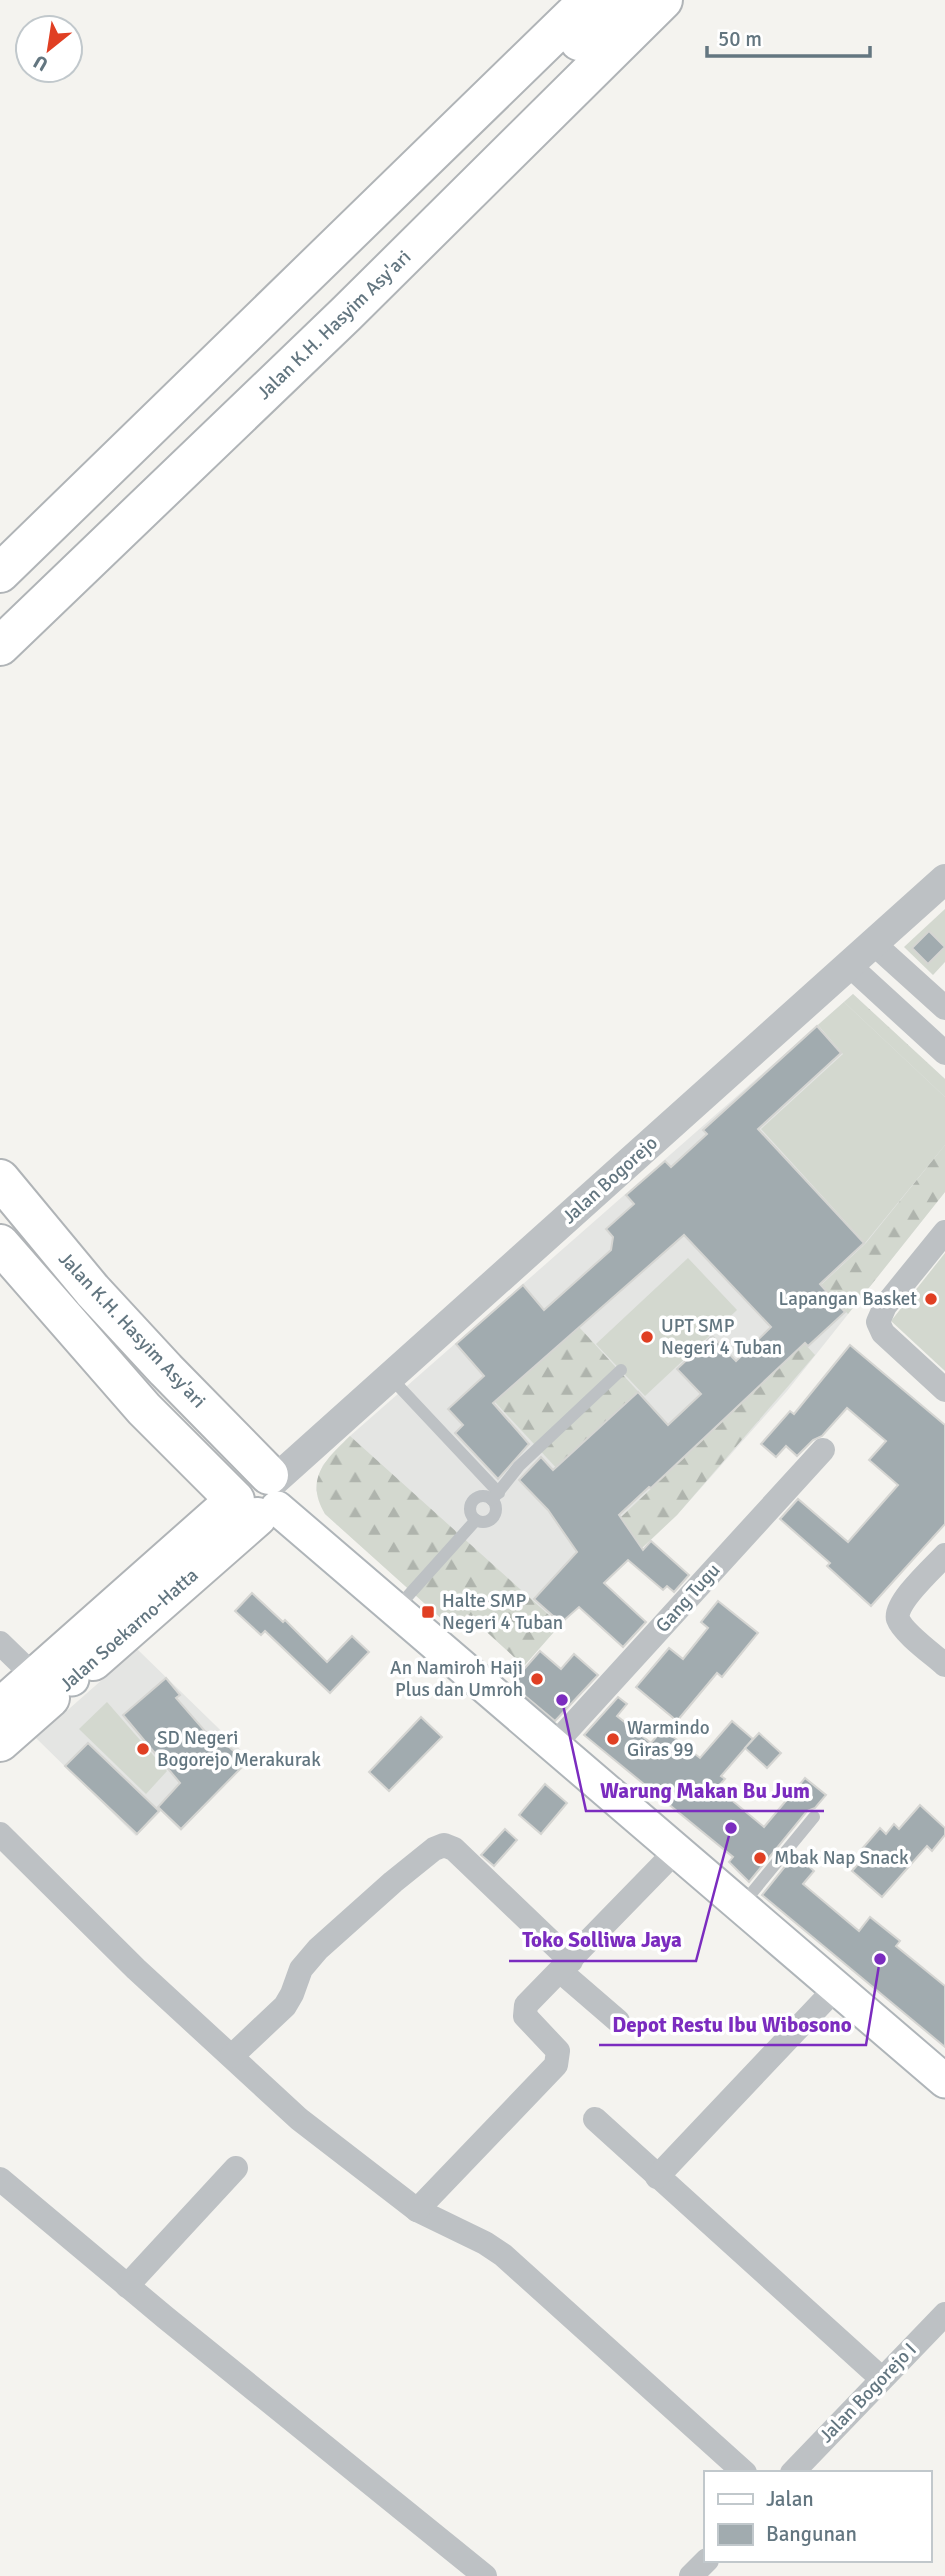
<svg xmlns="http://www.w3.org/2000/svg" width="945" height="2576" viewBox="0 0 945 2576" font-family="Signika,sans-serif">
<defs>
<pattern id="forest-firs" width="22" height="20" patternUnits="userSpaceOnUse" patternTransform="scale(1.75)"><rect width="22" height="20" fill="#d3d8cf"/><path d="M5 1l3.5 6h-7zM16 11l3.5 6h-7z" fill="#afb4ad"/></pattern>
</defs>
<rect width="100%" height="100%" fill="#f4f3ef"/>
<!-- built -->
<g fill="#e4e5e3">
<path d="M 853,994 L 945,1079 L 945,1192 L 787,1391 L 677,1515 L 560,1625 L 524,1666 L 467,1614 L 453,1629 L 325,1514 L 316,1490 L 318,1477 L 323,1465 L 350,1436 Z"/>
<path d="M 137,1649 L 250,1759 L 181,1831 L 161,1811 L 136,1836 L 36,1738 Z"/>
</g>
<!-- grass -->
<g fill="#d3d8cf">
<path d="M 945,909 L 945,962 L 933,975 L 904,947 Z"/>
<path d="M 844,1002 L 945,1097 L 945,1145 L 865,1243 L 761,1129 L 843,1054 L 818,1025 Z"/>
<path d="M 945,1253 L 945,1371 L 891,1321 Z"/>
<path d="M 688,1258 L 737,1310 L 645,1396 L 596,1344 Z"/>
<path d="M 107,1702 L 167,1771 L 146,1794 L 79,1729 Z"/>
</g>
<!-- forest -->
<g fill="url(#forest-firs)">
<path d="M 853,994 L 945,1079 L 945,1097 L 844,1002 Z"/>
<path d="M 945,1145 L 945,1192 L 848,1314 L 821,1285 L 866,1243 Z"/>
<path d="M 579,1327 L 668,1424 L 598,1489 L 573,1486 L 495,1402 Z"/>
<path d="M 805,1344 L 815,1355 L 677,1515 L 642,1548 L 621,1517 Z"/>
<path d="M 350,1436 L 560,1625 L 524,1666 L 467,1614 L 453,1629 L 325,1514 C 304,1479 326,1459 350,1436 Z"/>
</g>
<!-- building -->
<g fill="#a1abaf" stroke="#d5d5d2" stroke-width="2">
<path d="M 929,931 L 945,947 L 928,964 L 912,948 Z"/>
<path d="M 817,1026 L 841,1053 L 758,1129 L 864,1243 L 820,1284 L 845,1312 L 808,1346 L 805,1343 L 651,1488 L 649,1487 L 619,1515 L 643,1550 L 651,1541 L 689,1575 L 674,1592 L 667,1586 L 663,1590 L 628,1560 L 604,1583 L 646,1622 L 623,1647 L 579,1607 L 561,1623 L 534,1599 L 577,1552 L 548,1510 L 519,1480 L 541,1457 L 553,1470 L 638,1392 L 668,1425 L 701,1394 L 677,1369 L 712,1336 L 736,1361 L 771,1327 L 684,1235 L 493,1403 L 529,1444 L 498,1479 L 455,1433 L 463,1425 L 448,1409 L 484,1376 L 456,1344 L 523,1285 L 544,1310 L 611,1250 L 613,1237 L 606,1229 L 634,1204 L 626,1195 L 665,1161 L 671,1167 L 707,1134 L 703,1130 Z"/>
<path d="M 850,1345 L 945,1425 L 945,1524 L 871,1606 L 827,1566 L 830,1563 L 780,1519 L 798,1499 L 848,1542 L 898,1485 L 869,1460 L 886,1441 L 847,1408 L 822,1436 L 813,1440 L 797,1456 L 786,1446 L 776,1457 L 761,1444 L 790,1411 L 794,1414 Z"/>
<path d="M 252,1593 L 283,1622 L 285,1620 L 327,1662 L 352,1636 L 369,1652 L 330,1693 L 265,1631 L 261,1635 L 235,1611 Z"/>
<path d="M 718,1601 L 758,1633 L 722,1677 L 717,1673 L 677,1721 L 636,1687 L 669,1648 L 683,1659 L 708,1628 L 701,1622 Z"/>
<path d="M 540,1651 L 561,1669 L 574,1654 L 598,1675 L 555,1721 L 511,1684 Z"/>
<path d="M 166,1678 L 180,1695 L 176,1698 L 217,1745 L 222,1740 L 246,1763 L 181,1829 L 158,1807 L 180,1783 L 123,1715 Z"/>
<path d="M 618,1697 L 627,1704 L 617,1716 L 651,1743 L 663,1729 L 700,1758 L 732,1721 L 753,1739 L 721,1776 L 725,1779 L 717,1788 L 764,1827 L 805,1778 L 826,1795 L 815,1808 L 807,1811 L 749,1882 L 729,1862 L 733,1857 L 584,1735 Z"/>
<path d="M 421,1717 L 442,1737 L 389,1791 L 369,1772 Z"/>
<path d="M 759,1733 L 781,1753 L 767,1768 L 745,1748 Z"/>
<path d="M 88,1743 L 159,1811 L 137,1834 L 65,1766 Z"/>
<path d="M 545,1784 L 567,1803 L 541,1834 L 519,1815 Z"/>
<path d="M 920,1805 L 945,1828 L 945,1835 L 932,1851 L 927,1846 L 882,1897 L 852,1871 L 866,1855 L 861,1850 L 880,1828 L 886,1834 L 894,1824 L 899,1829 Z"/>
<path d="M 505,1829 L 517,1840 L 494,1866 L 481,1855 Z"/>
<path d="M 795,1854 L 814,1871 L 803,1884 L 859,1931 L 870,1917 L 900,1941 L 896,1946 L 945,1986 L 945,2047 L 762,1895 Z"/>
</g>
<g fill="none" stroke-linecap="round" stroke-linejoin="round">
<!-- secondary casing -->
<g stroke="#afb5b9" stroke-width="37">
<g id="secondary">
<path d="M 277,1508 L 945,2081"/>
<path d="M 55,1659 L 72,1679"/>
</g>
</g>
<!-- trunk casing -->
<g stroke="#b0b4b7" stroke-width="42">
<g id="trunk">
<path d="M 579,41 L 621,0"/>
<path d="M 0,573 L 589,0"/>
<path d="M 0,646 L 346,314 L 663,0"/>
<path d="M 0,1179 L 92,1290 L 166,1370 L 269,1475"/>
<path d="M 0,1244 L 144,1409 L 235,1500 L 0,1708"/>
<path d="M 93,1661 L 257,1517"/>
<path d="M 0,1742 L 50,1698"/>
</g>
</g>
<!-- service -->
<g stroke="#bdc1c4" stroke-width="12">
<path d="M 390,1377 L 499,1493"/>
<circle cx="483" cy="1509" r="13"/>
<path d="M 492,1500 L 519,1466 L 621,1370"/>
<path d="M 397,1608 L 476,1520"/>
<path d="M 741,1906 L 814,1817"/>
</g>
<!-- minor -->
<g stroke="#bdc1c4" stroke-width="24">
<path d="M 873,943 L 945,1008"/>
<path d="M 849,965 L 945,1053"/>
<path d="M 945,1232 L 885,1306 L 878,1322 L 883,1333 L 945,1390"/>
<path d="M 945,1555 C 934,1567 893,1604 898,1619 C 903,1633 934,1655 945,1665"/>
<path d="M 0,1643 L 35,1677"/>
<path d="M 553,1746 L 823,1450"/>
<path d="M 0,1834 L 136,1969 L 299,2119 L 417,2210 L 485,2243 L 503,2255 L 745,2473"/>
<path d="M 560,1971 L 618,2021"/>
<path d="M 232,2056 L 285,2006 L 292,1994 L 301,1969 L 318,1949 L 393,1882 L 434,1849 L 444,1845 L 454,1849 L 571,1961"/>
<path d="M 595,2119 L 881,2378"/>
<path d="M 657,2177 L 836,1988"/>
<path d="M 0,2179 L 166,2318 L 485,2576"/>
<path d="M 417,2210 L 556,2065 L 558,2051 L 525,2016 L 526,2005 L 676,1851"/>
<path d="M 127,2286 L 236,2168"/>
<path d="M 792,2473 L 945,2314"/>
<path d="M 691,2576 L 707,2560"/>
</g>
<!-- tertiary -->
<path stroke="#bdc1c4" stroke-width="30" d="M 275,1480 L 945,879"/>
<!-- secondary -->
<use href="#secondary" stroke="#fff" stroke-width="33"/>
<!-- trunk -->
<use href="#trunk" stroke="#fff" stroke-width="38"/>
</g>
<!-- markers -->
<g fill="#e03f23" stroke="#fff" stroke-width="2.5">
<circle cx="931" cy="1299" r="7"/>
<circle cx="647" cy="1337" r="7"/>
<rect x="421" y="1605" width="14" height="14" rx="3.5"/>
<circle cx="537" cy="1679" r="7"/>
<circle cx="613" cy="1739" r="7"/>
<circle cx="143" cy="1749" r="7"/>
<circle cx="760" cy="1858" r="7"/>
</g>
<g text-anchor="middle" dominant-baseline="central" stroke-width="7" stroke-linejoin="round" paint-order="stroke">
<!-- street labels -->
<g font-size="19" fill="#637680" stroke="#fff">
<text transform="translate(334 325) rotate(-44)">Jalan K.H. Hasyim Asy'ari</text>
<text transform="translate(610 1180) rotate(-42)">Jalan Bogorejo</text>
<text transform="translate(132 1330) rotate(47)">Jalan K.H. Hasyim Asy'ari</text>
<text transform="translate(688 1598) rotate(-48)">Gang Tugu</text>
<text transform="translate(129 1630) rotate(-41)">Jalan Soekarno-Hatta</text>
<text transform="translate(868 2393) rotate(-46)">Jalan Bogorejo I</text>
</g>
<!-- poi labels -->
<g font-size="19" fill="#637680" stroke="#fff" text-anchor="start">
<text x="917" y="1299" text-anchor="end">Lapangan Basket</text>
<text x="661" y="1326">UPT SMP<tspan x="661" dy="22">Negeri 4 Tuban</tspan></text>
<text x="442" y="1601">Halte SMP<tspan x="442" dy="22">Negeri 4 Tuban</tspan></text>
<text x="523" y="1668" text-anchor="end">An Namiroh Haji<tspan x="523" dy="22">Plus dan Umroh</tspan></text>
<text x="627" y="1728">Warmindo<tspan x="627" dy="22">Giras 99</tspan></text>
<text x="157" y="1738">SD Negeri<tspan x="157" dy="22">Bogorejo Merakurak</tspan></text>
<text x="774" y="1858">Mbak Nap Snack</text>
</g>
</g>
<!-- callouts -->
<path fill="none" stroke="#7b2cbf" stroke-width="2.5" d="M562 1700L586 1811H824M731 1828L696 1961H509M880 1959L866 2045H599"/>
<g fill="#7b2cbf" stroke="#fff" stroke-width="2.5">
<circle cx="562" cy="1700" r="7"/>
<circle cx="731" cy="1828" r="7"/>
<circle cx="880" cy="1959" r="7"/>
</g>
<g font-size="21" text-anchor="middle" font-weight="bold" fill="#7b2cbf" stroke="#fff" stroke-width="7" stroke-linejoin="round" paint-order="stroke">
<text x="705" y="1798">Warung Makan Bu Jum</text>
<text x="602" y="1947">Toko Solliwa Jaya</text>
<text x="732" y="2032">Depot Restu Ibu Wibosono</text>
</g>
<!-- legend -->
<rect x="704" y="2471" width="228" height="91" fill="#ffffff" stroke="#c1c8cc" stroke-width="2"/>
<rect x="718" y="2494" width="35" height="10" fill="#ffffff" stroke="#c1c8cc" stroke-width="2"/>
<text x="766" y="2506" font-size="21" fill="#637680">Jalan</text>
<rect x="718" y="2524" width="35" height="21" fill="#a1abaf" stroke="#c1c8cc" stroke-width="2"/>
<text x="766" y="2541" font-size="21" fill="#637680">Bangunan</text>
<!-- north arrow -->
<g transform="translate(49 49) rotate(210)"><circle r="33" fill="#ffffff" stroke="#c1c8cc" stroke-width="2"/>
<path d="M0-5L12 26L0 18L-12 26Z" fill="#e03f23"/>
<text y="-10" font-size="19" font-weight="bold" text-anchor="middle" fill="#637680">U</text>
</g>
<!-- scale -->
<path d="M707 46v10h163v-10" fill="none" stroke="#637680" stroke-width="3.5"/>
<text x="718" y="46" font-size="21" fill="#637680" stroke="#ffffff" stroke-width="5" paint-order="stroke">50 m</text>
</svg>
